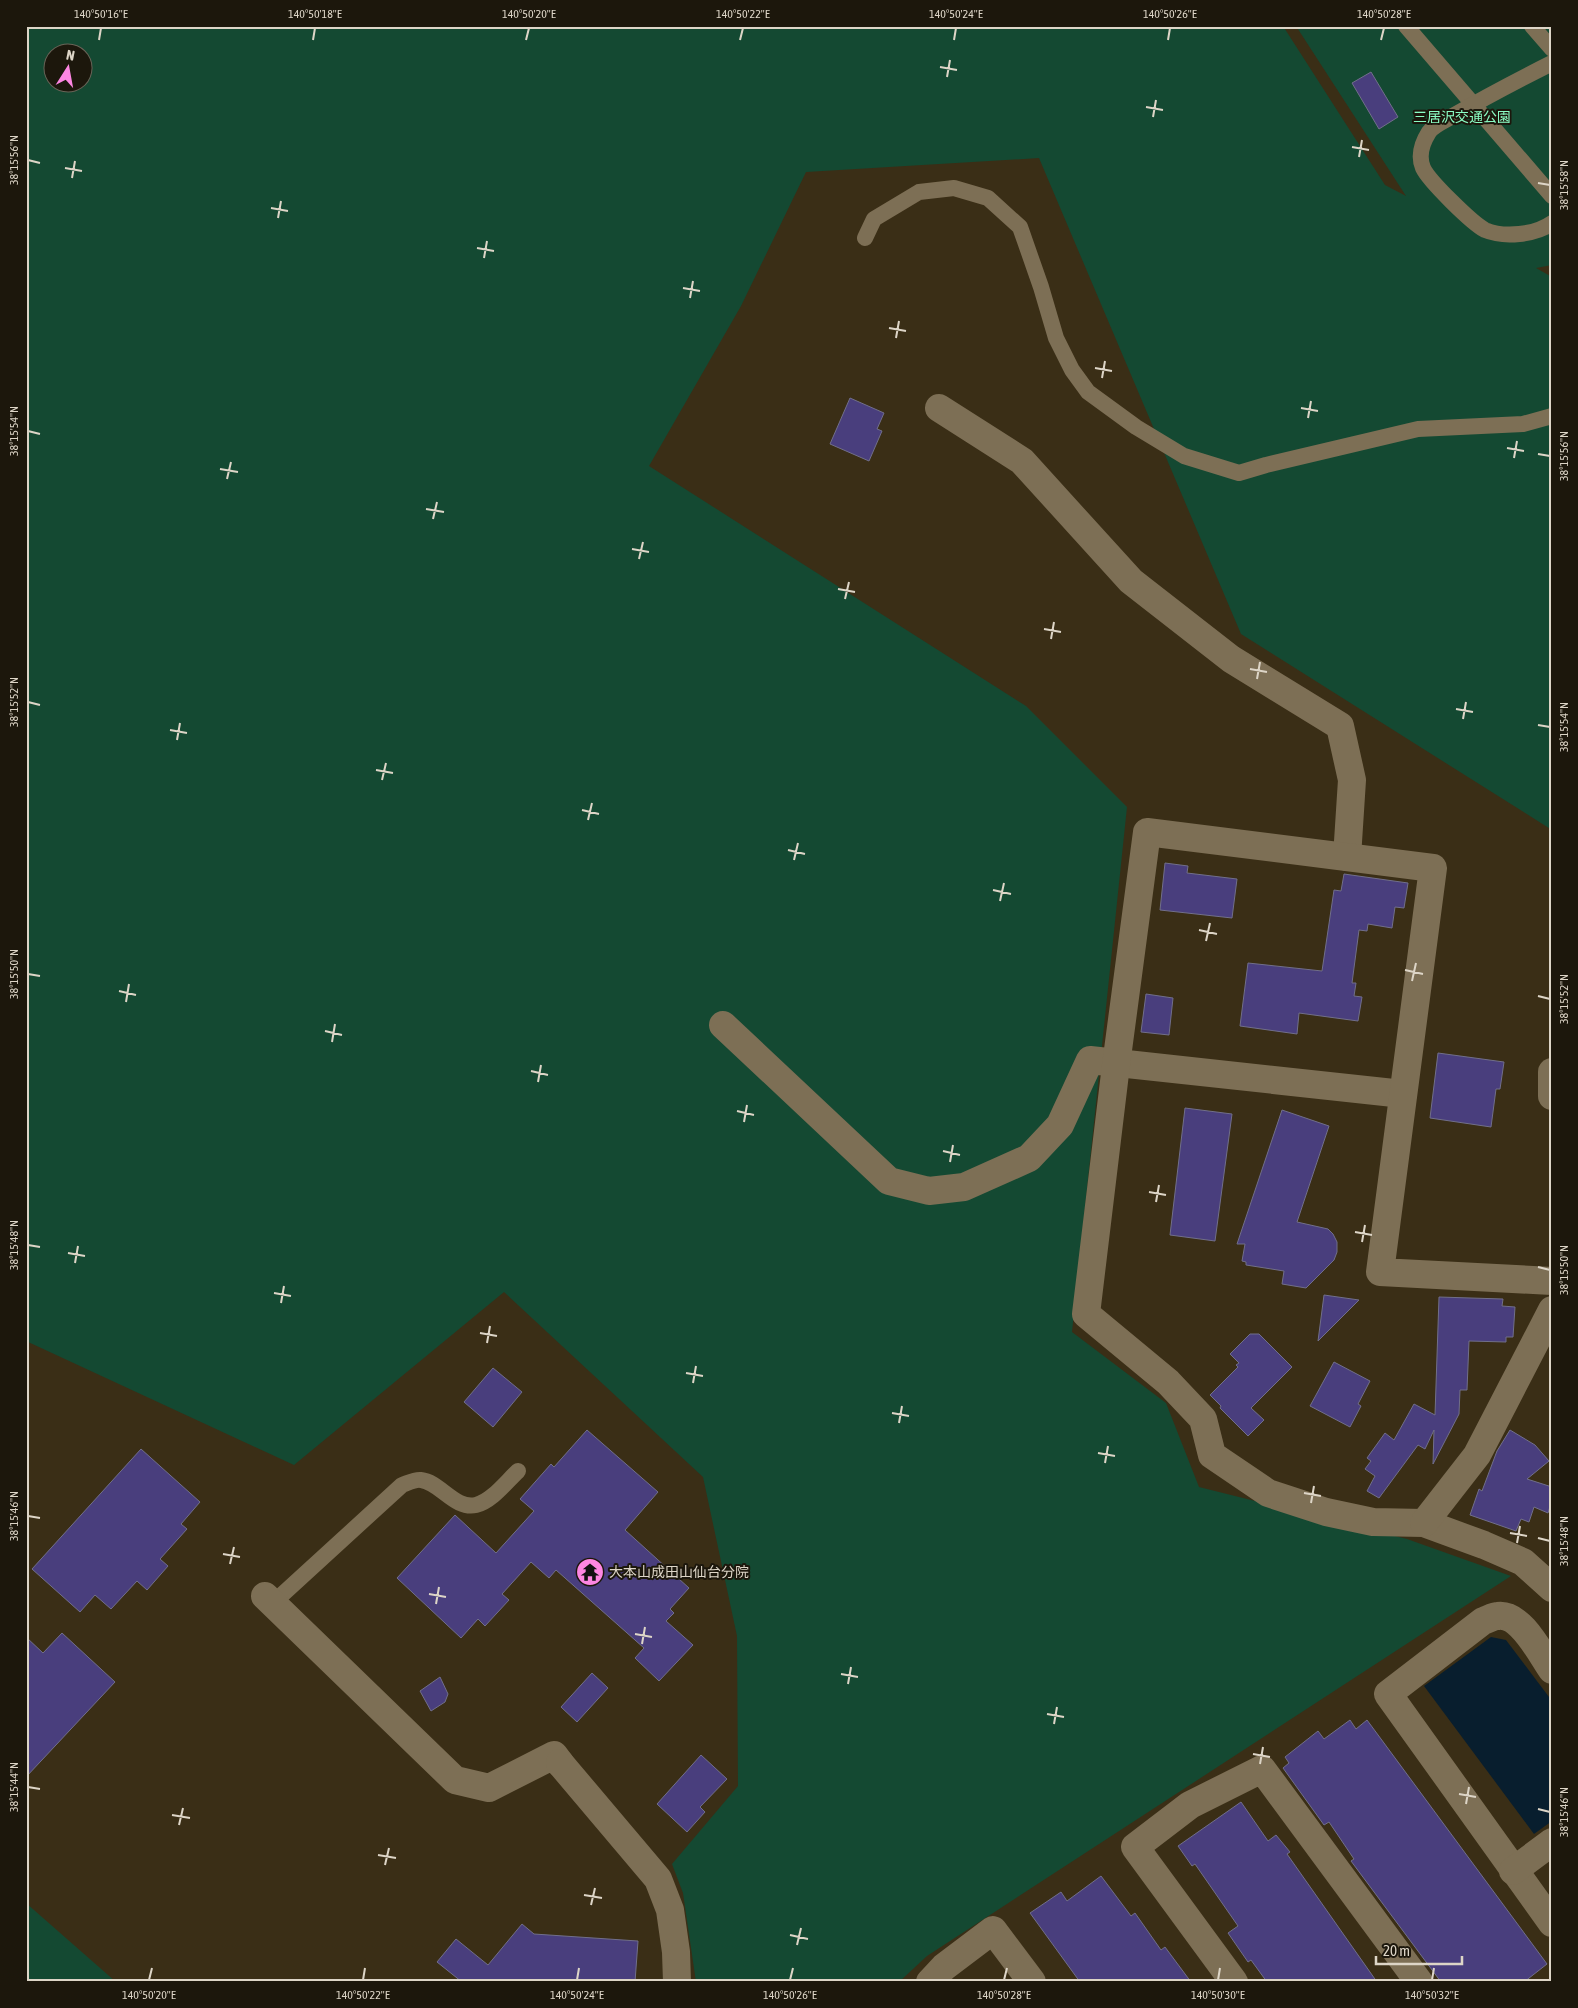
<svg xmlns="http://www.w3.org/2000/svg" width="1578" height="2008" viewBox="0 0 1578 2008" font-family="'Asap Condensed','Noto Sans JP',sans-serif">
<rect width="100%" height="100%" fill="#3a2e16"/>
<!-- green -->
<g fill="#144932" fill-rule="evenodd">
<path d="M 26,26 L 1283,26 L 1385,185 L 1406,196 L 1296,26 L 1552,26 L 1552,265 L 1536,268 L 1552,277 L 1552,830 L 1241,634 L 1039,158 L 806,172 L 741,306 L 649,466 L 1026,706 L 1127,807 L 1072,1332 L 1166,1403 L 1199,1487 L 1407,1539 L 1511,1576 L 927,1956 L 899,1982 L 696,1982 L 683,1893 L 672,1864 L 738,1786 L 737,1636 L 703,1477 L 504,1292 L 294,1465 L 26,1341 ZM 52,52 L 82,52 L 82,82 L 52,82 Z"/>
<path d="M 26,1903 L 116,1982 L 26,1982 Z"/>
</g>
<!-- water -->
<path fill="#081e2e" d="M 1491,1637 L 1506,1640 L 1552,1701 L 1552,1821 L 1534,1834 L 1424,1686 Z"/>
<!-- building -->
<g fill="#493e7d" stroke="#716f8a">
<path d="M 1371,72 L 1398,117 L 1379,129 L 1352,83 Z"/>
<path d="M 850,398 L 884,413 L 877,429 L 882,431 L 869,461 L 830,444 Z"/>
<path d="M 1165,863 L 1188,866 L 1187,873 L 1237,879 L 1232,918 L 1160,910 Z"/>
<path d="M 1344,874 L 1408,883 L 1404,908 L 1395,907 L 1392,928 L 1368,924 L 1367,931 L 1359,930 L 1352,983 L 1356,983 L 1354,996 L 1362,997 L 1358,1021 L 1299,1013 L 1297,1034 L 1240,1026 L 1248,963 L 1322,971 L 1334,890 L 1341,891 Z"/>
<path d="M 1146,994 L 1173,998 L 1169,1035 L 1141,1032 Z"/>
<path d="M 1438,1053 L 1504,1062 L 1500,1089 L 1496,1089 L 1491,1127 L 1430,1118 Z"/>
<path d="M 1185,1108 L 1232,1114 L 1215,1241 L 1170,1235 Z"/>
<path d="M 1282,1110 L 1329,1126 L 1297,1222 L 1328,1229 L 1333,1234 L 1337,1242 L 1337,1252 L 1334,1260 L 1306,1288 L 1282,1284 L 1284,1271 L 1246,1265 L 1246,1262 L 1242,1261 L 1245,1244 L 1237,1244 Z"/>
<path d="M 1324,1295 L 1359,1300 L 1318,1341 Z"/>
<path d="M 1439,1297 L 1503,1299 L 1502,1306 L 1515,1307 L 1513,1337 L 1506,1337 L 1506,1342 L 1469,1341 L 1467,1390 L 1460,1390 L 1459,1414 L 1433,1464 L 1434,1430 L 1425,1449 L 1418,1445 L 1379,1498 L 1367,1491 L 1375,1476 L 1365,1469 L 1371,1461 L 1367,1458 L 1385,1433 L 1394,1440 L 1414,1404 L 1435,1415 Z"/>
<path d="M 1250,1334 L 1259,1334 L 1292,1367 L 1251,1408 L 1264,1420 L 1248,1436 L 1220,1408 L 1221,1406 L 1210,1395 L 1238,1367 L 1236,1365 L 1239,1363 L 1230,1354 Z"/>
<path d="M 1334,1362 L 1370,1381 L 1358,1404 L 1361,1406 L 1350,1427 L 1310,1406 Z"/>
<path d="M 493,1368 L 522,1392 L 493,1427 L 464,1402 Z"/>
<path d="M 587,1430 L 658,1492 L 625,1530 L 689,1588 L 670,1609 L 674,1613 L 666,1621 L 693,1645 L 659,1681 L 635,1658 L 644,1648 L 556,1570 L 549,1578 L 531,1562 L 502,1594 L 509,1600 L 485,1626 L 478,1619 L 461,1638 L 397,1578 L 455,1515 L 496,1553 L 534,1511 L 520,1499 L 551,1464 L 554,1467 Z"/>
<path d="M 1510,1430 L 1535,1445 L 1549,1461 L 1527,1479 L 1552,1487 L 1552,1500 L 1548,1513 L 1534,1507 L 1529,1522 L 1521,1519 L 1516,1531 L 1470,1515 L 1479,1489 L 1482,1491 L 1497,1451 Z"/>
<path d="M 141,1449 L 200,1502 L 181,1524 L 187,1529 L 160,1559 L 168,1566 L 147,1590 L 137,1581 L 111,1609 L 95,1595 L 80,1612 L 32,1569 Z"/>
<path d="M 62,1633 L 115,1682 L 26,1777 L 26,1637 L 43,1653 Z"/>
<path d="M 592,1673 L 608,1688 L 577,1722 L 561,1707 Z"/>
<path d="M 440,1677 L 448,1694 L 445,1702 L 431,1711 L 420,1691 Z"/>
<path d="M 1350,1720 L 1356,1729 L 1367,1720 L 1547,1964 L 1524,1982 L 1441,1982 L 1351,1861 L 1354,1859 L 1329,1822 L 1324,1825 L 1283,1768 L 1289,1763 L 1285,1757 L 1318,1731 L 1324,1739 Z"/>
<path d="M 701,1755 L 727,1779 L 700,1807 L 705,1812 L 687,1832 L 657,1804 Z"/>
<path d="M 1241,1802 L 1268,1841 L 1276,1835 L 1290,1852 L 1287,1854 L 1377,1982 L 1267,1982 L 1251,1960 L 1248,1962 L 1228,1933 L 1238,1926 L 1195,1864 L 1192,1866 L 1178,1846 Z"/>
<path d="M 1101,1876 L 1131,1916 L 1135,1913 L 1161,1950 L 1165,1947 L 1191,1982 L 1080,1982 L 1030,1913 L 1061,1892 L 1067,1901 Z"/>
<path d="M 522,1924 L 534,1934 L 638,1941 L 635,1982 L 462,1982 L 437,1962 L 456,1939 L 488,1965 Z"/>
</g>
<g fill="none" stroke-linecap="round" stroke-linejoin="round">
<!-- lane -->
<g stroke="#7d6f55" stroke-width="16">
<path d="M 1406,26 L 1552,196"/>
<path d="M 1532,26 L 1552,49"/>
<path d="M 1552,63 C 1518,80 1484,98 1451,117 C 1444,121 1433,126 1429,132 C 1422,143 1418,156 1423,168 C 1429,181 1472,223 1485,230 C 1504,238 1535,235 1552,223"/>
<path d="M 865,238 L 874,219 L 919,192 L 954,188 L 988,198 L 1020,227 L 1041,287 L 1056,338 L 1072,370 L 1088,392 L 1136,427 L 1184,456 L 1239,473 L 1266,465 L 1418,429 L 1523,424 L 1552,416"/>
<path d="M 273,1603 L 402,1485 C 408,1483 415,1479 421,1480 C 440,1482 455,1510 476,1505 C 492,1501 506,1482 518,1471"/>
</g>
<!-- street -->
<g stroke="#7d6f55" stroke-width="28">
<path d="M 939,408 L 1022,461 L 1131,581 L 1231,659 L 1340,726 L 1352,780 L 1347,857"/>
<path d="M 723,1025 L 889,1181 L 929,1191 L 964,1187 L 1029,1158 L 1060,1125 L 1090,1060 L 1403,1094"/>
<path d="M 1552,1072 L 1552,1096"/>
<path d="M 1552,1281 L 1380,1272 L 1433,868 L 1147,832 L 1116,1065 L 1086,1314 L 1168,1382 L 1203,1419 L 1212,1455 L 1268,1493 L 1326,1512 L 1373,1522 L 1424,1523 L 1484,1545 L 1523,1562 L 1552,1588"/>
<path d="M 1424,1523 L 1477,1455 L 1552,1310"/>
<path d="M 265,1596 L 455,1780 L 489,1788 L 554,1755 L 560,1763"/>
<path d="M 1552,1670 C 1540,1653 1521,1613 1498,1616 C 1493,1616 1487,1620 1483,1621 L 1388,1694 L 1552,1923"/>
<path d="M 1513,1871 L 1552,1842"/>
<path d="M 930,1982 L 944,1967 L 993,1930 L 1032,1982"/>
<path d="M 1234,1982 L 1135,1847 L 1190,1805 L 1262,1769 L 1419,1982"/>
</g>
<!-- secondary -->
<path stroke="#7d6f55" stroke-width="28" d="M 560,1763 L 658,1879 L 670,1910 L 676,1952 L 677,1982"/>
</g>
<!-- ticks -->
<path fill="none" stroke="#ddd5c7" stroke-width="2" d="M 99,40 L 101,28M 313,40 L 315,28M 526,40 L 529,28M 740,40 L 743,28M 954,40 L 956,28M 1168,40 L 1170,28M 1381,40 L 1384,28M 940,67 L 957,70M 947,77 L 950,60M 1146,107 L 1163,110M 1153,117 L 1156,100M 1352,147 L 1369,150M 1359,157 L 1362,140M 28,160 L 40,163M 65,168 L 82,171M 72,178 L 75,161M 1538,183 L 1550,185M 271,208 L 288,211M 278,218 L 281,201M 477,248 L 494,251M 484,258 L 487,241M 683,288 L 700,291M 690,298 L 693,281M 889,328 L 906,331M 896,338 L 899,321M 1095,368 L 1112,371M 1102,378 L 1105,361M 1301,408 L 1318,411M 1308,418 L 1311,401M 28,431 L 40,434M 1507,448 L 1524,451M 1538,454 L 1550,456M 1514,458 L 1517,441M 220,469 L 238,472M 227,479 L 231,462M 426,509 L 444,512M 433,519 L 437,502M 632,549 L 649,552M 639,559 L 643,542M 838,589 L 855,592M 845,599 L 849,582M 1044,629 L 1061,632M 1051,639 L 1054,622M 1250,669 L 1267,672M 1257,679 L 1260,662M 28,702 L 40,705M 1456,709 L 1473,712M 1463,719 L 1466,702M 1538,725 L 1550,727M 170,730 L 187,733M 177,740 L 180,723M 376,770 L 393,773M 382,780 L 386,763M 582,810 L 599,814M 588,820 L 592,803M 788,850 L 805,854M 794,860 L 798,843M 993,890 L 1011,894M 1000,901 L 1004,883M 1199,930 L 1217,934M 1206,941 L 1210,923M 1405,970 L 1423,974M 28,974 L 40,976M 1412,981 L 1416,963M 119,991 L 136,995M 1538,996 L 1550,999M 126,1002 L 129,984M 325,1031 L 342,1035M 332,1042 L 335,1024M 531,1071 L 548,1075M 538,1082 L 541,1065M 737,1111 L 754,1115M 744,1122 L 747,1105M 943,1151 L 960,1155M 950,1162 L 953,1145M 1149,1192 L 1166,1195M 1156,1202 L 1159,1185M 1355,1232 L 1372,1235M 1362,1242 L 1365,1225M 28,1245 L 40,1247M 68,1253 L 85,1256M 75,1263 L 78,1246M 1538,1267 L 1550,1270M 274,1293 L 291,1296M 281,1303 L 284,1286M 480,1333 L 497,1336M 487,1343 L 490,1326M 686,1373 L 703,1376M 693,1383 L 696,1366M 892,1413 L 909,1416M 899,1423 L 902,1406M 1098,1453 L 1115,1456M 1105,1463 L 1108,1446M 1304,1493 L 1321,1496M 1311,1503 L 1314,1486M 28,1516 L 40,1518M 1510,1533 L 1527,1536M 1538,1538 L 1550,1541M 1517,1543 L 1520,1526M 223,1554 L 240,1557M 230,1564 L 234,1547M 429,1594 L 446,1597M 436,1604 L 439,1587M 635,1634 L 652,1637M 642,1644 L 645,1627M 841,1674 L 858,1677M 848,1684 L 851,1667M 1047,1714 L 1064,1717M 1054,1724 L 1057,1707M 1253,1754 L 1270,1757M 1260,1764 L 1263,1747M 28,1787 L 40,1789M 1459,1794 L 1476,1797M 1466,1804 L 1469,1787M 1538,1809 L 1550,1812M 172,1815 L 190,1818M 179,1825 L 183,1808M 378,1855 L 396,1858M 385,1865 L 389,1848M 584,1895 L 602,1898M 591,1905 L 595,1888M 790,1935 L 808,1939M 797,1945 L 801,1928M 149,1980 L 152,1968M 363,1980 L 365,1968M 577,1980 L 579,1968M 790,1980 L 793,1968M 1004,1980 L 1007,1968M 1218,1980 L 1220,1968M 1432,1980 L 1434,1968"/>
<!-- icons -->
<defs>
<g id="temple-disc" transform="scale(1.4375)"><circle r="9.5" fill="#fd86e2" stroke="#1c170c"/><path d="M0-6L5-2H3V0L6.5 2.5H4V6H1.5V3h-3V6H-4V2.5H-6.5L-3 0V-2H-5Z" fill="#111"/></g>
</defs>
<g fill-rule="evenodd">
<use href="#temple-disc" x="590" y="1572"/>
</g>
<g text-anchor="middle" dominant-baseline="central" stroke-width="4" stroke-linejoin="round" paint-order="stroke">
<!-- park labels -->
<g font-size="14" fill="#8bfec5" stroke="#1c170c">
<text x="1462" y="117">三居沢交通公園</text>
</g>
<!-- poi labels -->
<g font-size="14" fill="#ddd5c7" stroke="#1c170c" text-anchor="start">
<text x="609" y="1572">大本山成田山仙台分院</text>
</g>
</g>
<!-- border -->
<rect width="1578" height="2008" fill="none" stroke="#1c170c" stroke-width="55"/>
<!-- north arrow -->
<g transform="translate(68 68) rotate(11)"><circle r="24" fill="#1c170c" stroke="#696357"/>
<path d="M0-4L9 19L0 12L-9 19Z" fill="#fd86e2"/>
<text y="-8" font-size="14" font-weight="bold" text-anchor="middle" fill="#ddd5c7">N</text>
</g>
<!-- scale -->
<path d="M1376 1956v8h86v-8" fill="none" stroke="#ddd5c7" stroke-width="2.5"/>
<text x="1383" y="1956" font-size="15" fill="#ddd5c7" stroke="#1c170c" stroke-width="4" paint-order="stroke">20 m</text>
<rect x="28" y="28" width="1522" height="1952" fill="none" stroke="#ddd5c7" stroke-width="2"/>
<g font-size="12" text-anchor="middle" fill="#ddd5c7">
<text x="101" y="18">140°50'16"E</text>
<text x="315" y="18">140°50'18"E</text>
<text x="529" y="18">140°50'20"E</text>
<text x="743" y="18">140°50'22"E</text>
<text x="956" y="18">140°50'24"E</text>
<text x="1170" y="18">140°50'26"E</text>
<text x="1384" y="18">140°50'28"E</text>
<text transform="translate(14 160) rotate(-90)" y="4">38°15'56"N</text>
<text transform="translate(1564 185) rotate(-90)" y="4">38°15'58"N</text>
<text transform="translate(14 431) rotate(-90)" y="4">38°15'54"N</text>
<text transform="translate(1564 456) rotate(-90)" y="4">38°15'56"N</text>
<text transform="translate(14 702) rotate(-90)" y="4">38°15'52"N</text>
<text transform="translate(1564 727) rotate(-90)" y="4">38°15'54"N</text>
<text transform="translate(14 974) rotate(-90)" y="4">38°15'50"N</text>
<text transform="translate(1564 999) rotate(-90)" y="4">38°15'52"N</text>
<text transform="translate(14 1245) rotate(-90)" y="4">38°15'48"N</text>
<text transform="translate(1564 1270) rotate(-90)" y="4">38°15'50"N</text>
<text transform="translate(14 1516) rotate(-90)" y="4">38°15'46"N</text>
<text transform="translate(1564 1541) rotate(-90)" y="4">38°15'48"N</text>
<text transform="translate(14 1787) rotate(-90)" y="4">38°15'44"N</text>
<text transform="translate(1564 1812) rotate(-90)" y="4">38°15'46"N</text>
<text x="149" y="1999">140°50'20"E</text>
<text x="363" y="1999">140°50'22"E</text>
<text x="577" y="1999">140°50'24"E</text>
<text x="790" y="1999">140°50'26"E</text>
<text x="1004" y="1999">140°50'28"E</text>
<text x="1218" y="1999">140°50'30"E</text>
<text x="1432" y="1999">140°50'32"E</text>
</g>
</svg>
